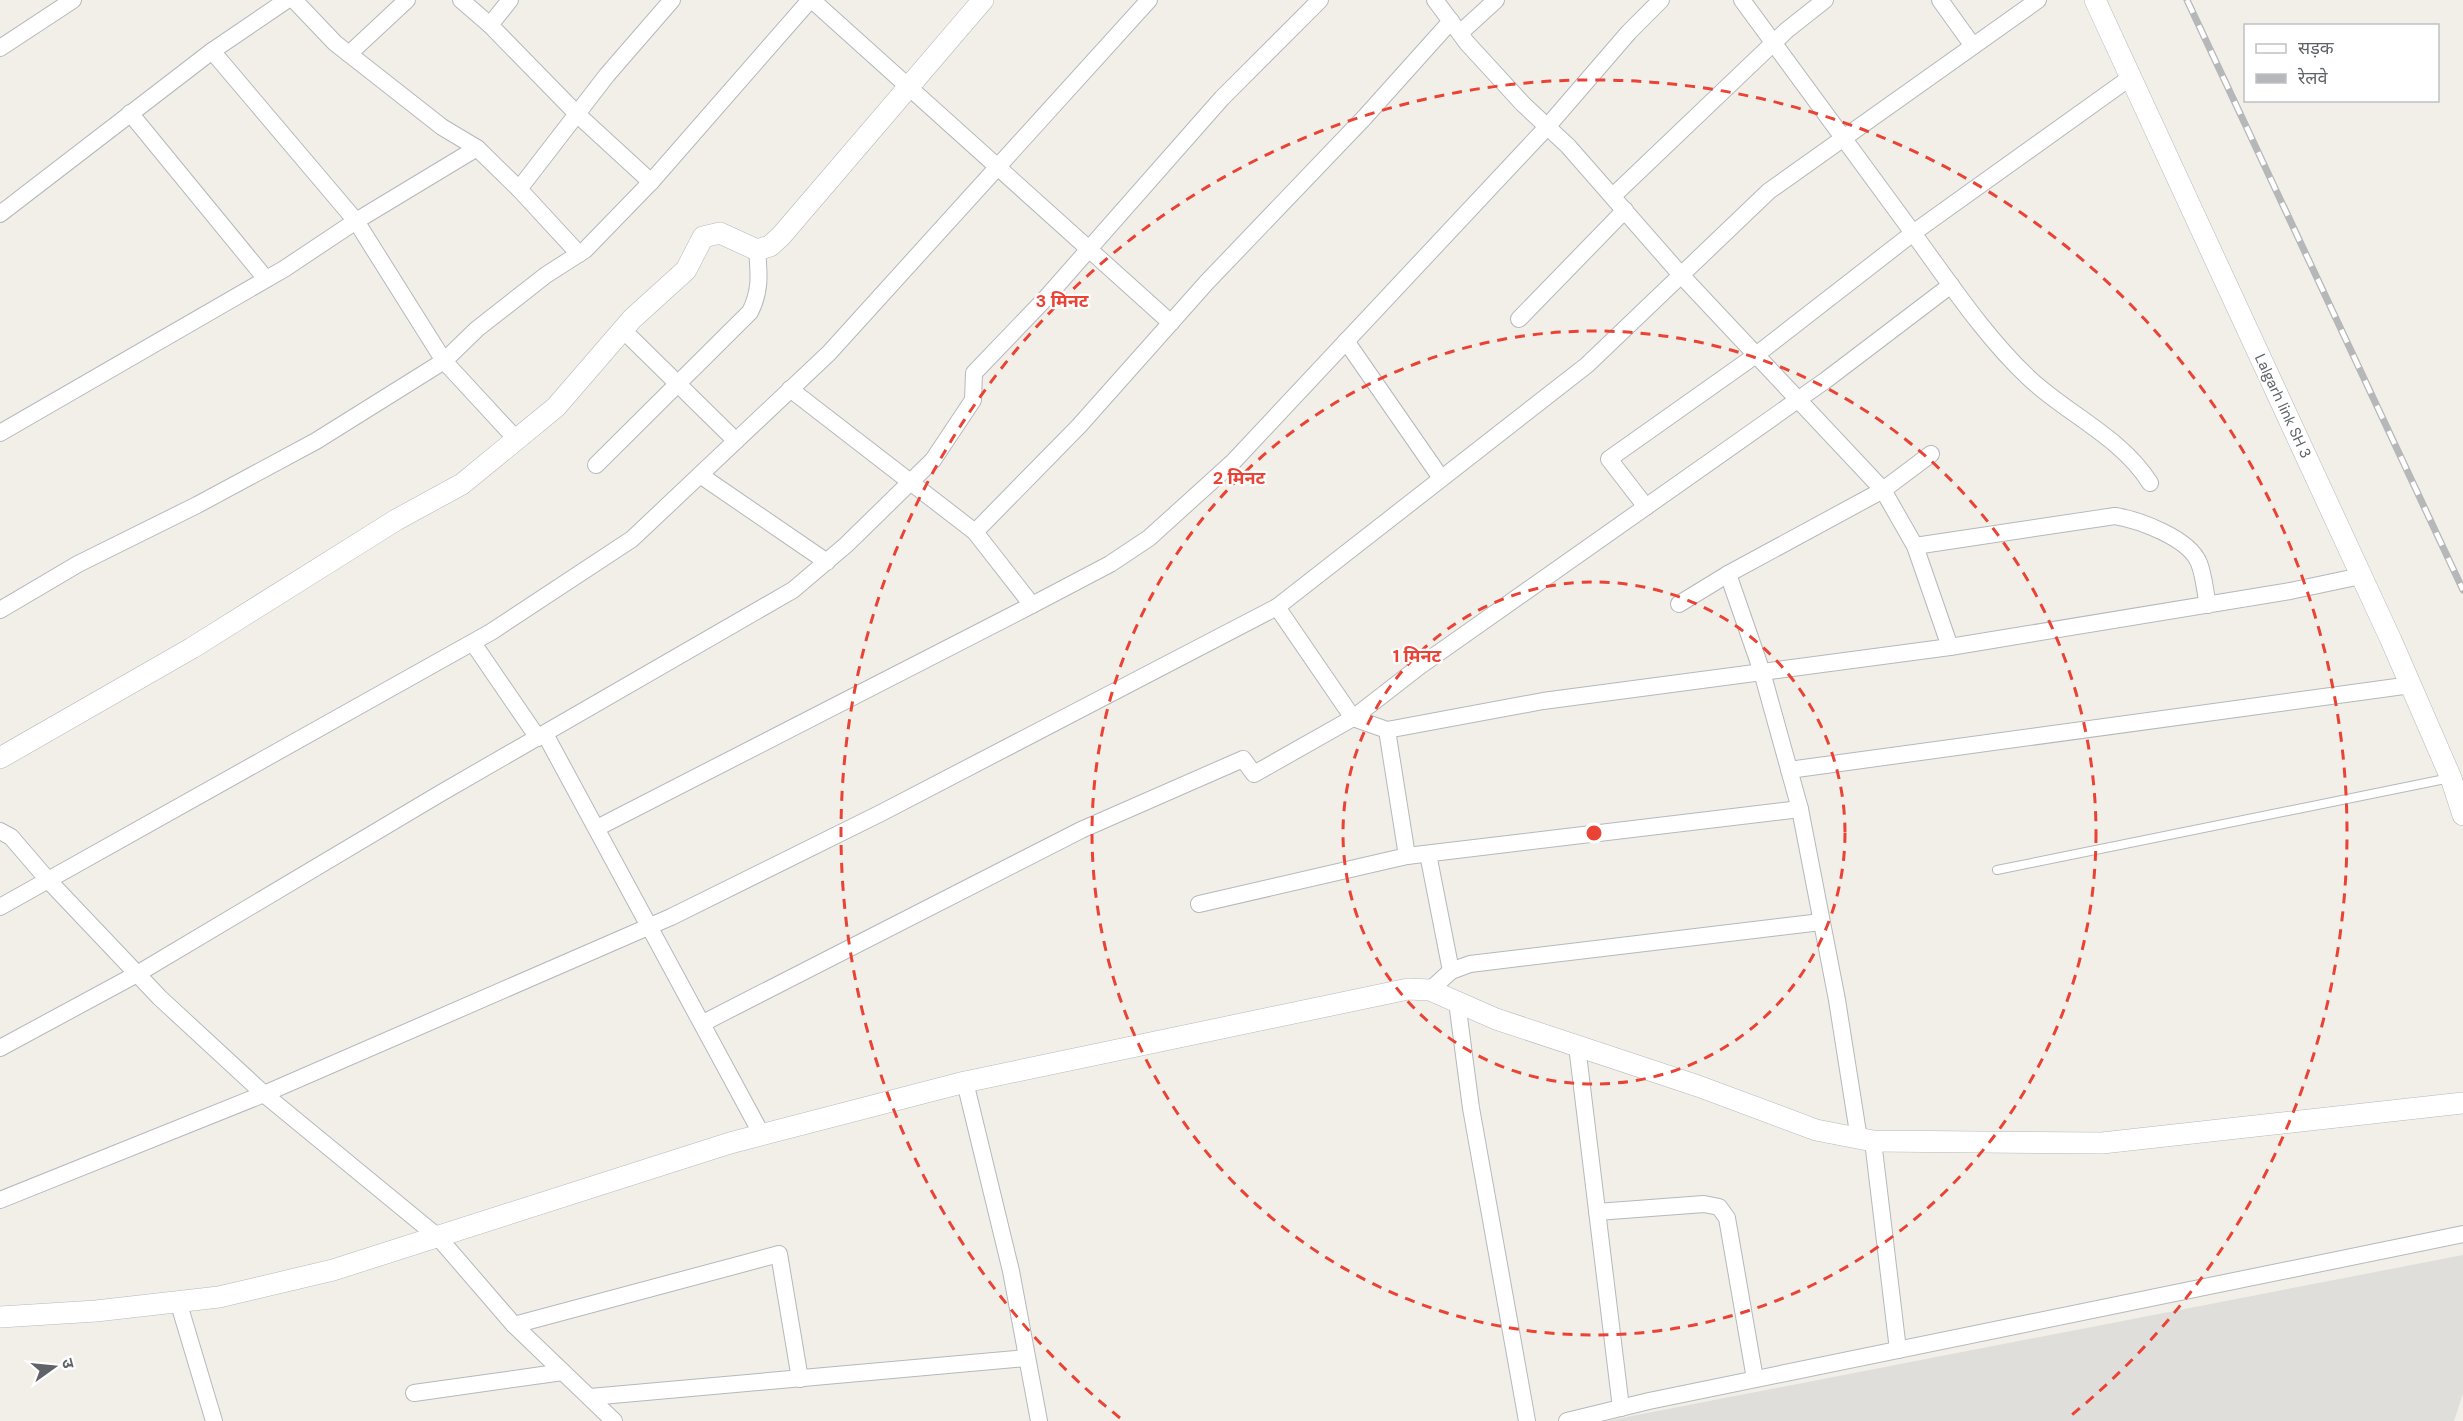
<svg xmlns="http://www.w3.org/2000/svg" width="2463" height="1421" viewBox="0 0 2463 1421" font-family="'DM Sans','Noto Sans Devanagari',sans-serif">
<rect width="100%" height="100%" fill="#f1efe8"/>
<!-- industrial -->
<path fill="#e0deda" d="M 2463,1255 L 2463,1393 L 2454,1421 L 1606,1421 Z"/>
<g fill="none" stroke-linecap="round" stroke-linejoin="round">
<!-- service casing -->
<g stroke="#b5b8bc" stroke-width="10">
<path id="service" d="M 1997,870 L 2450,778"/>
</g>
<!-- minor casing -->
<g stroke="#b5b8bc" stroke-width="18">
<g id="minor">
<path d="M 294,0 L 335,43 L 442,127 L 477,148 L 519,189 L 579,254"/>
<path d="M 461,0 L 490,25"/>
<path d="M 510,0 L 490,25 L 578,115 L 651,182"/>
<path d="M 812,0 L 1171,323"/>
<path d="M 1435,0 L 1467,43 L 1523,104 L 1568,146 L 1681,275 L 1883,490 L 1915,546 L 1950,647"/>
<path d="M 1742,0 L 1913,233 L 2131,77"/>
<path d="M 1940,0 L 1973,46"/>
<path d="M 1460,33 L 1496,0"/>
<path d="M 0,48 L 73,0"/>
<path d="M 212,51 L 356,221 L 444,361 L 517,440"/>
<path d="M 349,54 L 407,0"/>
<path d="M 130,113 L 266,279"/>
<path d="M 519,189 L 607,75 L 672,0"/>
<path d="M 1613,196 L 1787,30 L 1825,0"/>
<path d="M 0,214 L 212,51 L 287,0"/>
<path d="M 1519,319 L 1625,210"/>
<path d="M 623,330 L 736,441"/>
<path d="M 1346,341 L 1441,478"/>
<path d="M 790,389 L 975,532 L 1032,605"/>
<path d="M 0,433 L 284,269 L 356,221 L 477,148"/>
<path d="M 596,465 L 750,312 C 761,291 759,273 757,250"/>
<path d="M 700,475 L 827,562"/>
<path d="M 1646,507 L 1609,459 L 1756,355 L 1913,233 C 1949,282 1985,337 2030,379 C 2069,415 2122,438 2150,483"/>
<path d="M 975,532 L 1079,426 L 1207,282 L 1364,118 L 1451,21"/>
<path d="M 1915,546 L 2115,516 C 2139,520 2189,538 2199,563 C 2204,575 2205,592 2208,605"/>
<path d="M 1728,574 L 1762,672 L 1800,809 L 1837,1000 L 1859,1139"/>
<path d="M 1679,604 L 1728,574 L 1883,490 L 1931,454"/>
<path d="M 1277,607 L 1353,718 L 1387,730 L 1543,701 L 1950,647 L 2290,591 L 2361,576"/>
<path d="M 0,610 L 78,564 L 197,505 L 316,441 L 444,361 L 477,329 L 546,275 L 585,250 L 651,182 L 810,0"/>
<path d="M 473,643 L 538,738"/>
<path d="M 1387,730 L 1407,856"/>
<path d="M 545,734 L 762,1135"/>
<path d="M 1789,770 L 2411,685"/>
<path d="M 597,828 L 1032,605 L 1110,564 L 1149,538 L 1233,462 L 1547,127 L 1629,32 L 1661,0"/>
<path d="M 0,831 L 11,837 L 48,880 L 160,998 L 264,1094 L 438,1237 L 514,1325 L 614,1421"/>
<path d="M 1428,854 L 1451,971"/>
<path d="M 1199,904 L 1407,856 L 1800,809"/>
<path d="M 0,907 L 491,632 L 632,539 L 829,353 L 1149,0"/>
<path d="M 1430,990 L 1451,971 L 1470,964 L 1821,922"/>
<path d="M 1457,1002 L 1471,1108 L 1527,1421"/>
<path d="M 703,1023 L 1081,830 L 1243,759 L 1254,774 L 1353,718 L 1420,666 L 1826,380 L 1951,285"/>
<path d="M 1577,1046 L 1621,1408"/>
<path d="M 0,1048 L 137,974 L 441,793 L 793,590 L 846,545 L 933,460 L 973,400 L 974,373 L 1045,299 L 1222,98 L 1320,0"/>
<path d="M 965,1082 L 1011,1271 L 1039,1421"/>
<path d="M 1873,1141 L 1898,1350"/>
<path d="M 0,1200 L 264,1094 L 671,917 L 881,813 L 1277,607 L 1587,365 L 1769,191 L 2038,0"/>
<path d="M 1597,1212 L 1704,1204 L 1719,1207 L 1727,1218 L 1755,1379"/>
<path d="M 178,1301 L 214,1421"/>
<path d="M 514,1325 L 779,1254 L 800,1379"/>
<path d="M 414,1393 L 563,1372"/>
<path d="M 590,1397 L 1026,1358"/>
<path d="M 1567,1421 L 1649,1401 L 2463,1234"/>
</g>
</g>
<!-- tertiary casing -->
<g stroke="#b5b8bc" stroke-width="22">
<g id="tertiary">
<path d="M 2095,0 L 2391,640 L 2451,778 L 2463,815"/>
<path d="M 0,758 L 192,648 L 396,520 L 462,484 L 556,407 L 632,319 L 686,270 L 703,237 L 720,233 L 757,250 L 770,246 L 781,236 L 983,0"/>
<path d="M 0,1317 L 96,1311 L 219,1297 L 333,1270 L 730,1143 L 965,1082 L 1408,989 L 1430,990 L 1496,1019 L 1698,1086 L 1816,1130 L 1873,1141 L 2102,1143 L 2463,1103"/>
</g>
</g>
<!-- service -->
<use href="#service" stroke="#fff" stroke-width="8"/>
<!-- minor -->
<use href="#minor" stroke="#fff" stroke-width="16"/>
<!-- tertiary -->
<use href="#tertiary" stroke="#fff" stroke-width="21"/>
<!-- rail casing -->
<g stroke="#b6b7b8" stroke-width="7">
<path id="rail" d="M 2187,0 L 2463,590"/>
</g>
<!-- rail -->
<use href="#rail" stroke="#fff" stroke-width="4.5" stroke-dasharray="14" stroke-linecap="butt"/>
</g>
<!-- distance rings -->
<g fill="none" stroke="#ea4335" stroke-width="3" stroke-dasharray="10 8">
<circle cx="1594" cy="833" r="251"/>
<circle cx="1594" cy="833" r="502"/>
<path d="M1120 1418A753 753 0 1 1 2068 1418"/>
</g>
<g text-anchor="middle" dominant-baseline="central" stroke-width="4.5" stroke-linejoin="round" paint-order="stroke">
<!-- street labels -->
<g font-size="15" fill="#5f6368" stroke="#fff">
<text transform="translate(2283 406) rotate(65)">Lalgarh link SH 3</text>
</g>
</g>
<circle cx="1594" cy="833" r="9" fill="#ea4335" stroke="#fff" stroke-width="3"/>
<g font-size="18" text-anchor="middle" font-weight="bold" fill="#ea4335" stroke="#fff" stroke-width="4.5" stroke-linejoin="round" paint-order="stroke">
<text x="1062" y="307">3 मिनट</text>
<text x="1239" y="484">2 मिनट</text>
<text x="1417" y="662">1 मिनट</text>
</g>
<!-- legend -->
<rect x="2244" y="24" width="195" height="78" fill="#ffffff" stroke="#bfc1c3" stroke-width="1.5"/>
<rect x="2256" y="44" width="30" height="9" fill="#ffffff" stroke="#bfc1c3" stroke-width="1.5"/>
<text x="2298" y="54" font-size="18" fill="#5f6368">सड़क</text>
<rect x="2256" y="74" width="30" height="9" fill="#b6b7b8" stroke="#bfc1c3" stroke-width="1.5"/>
<text x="2298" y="84" font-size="18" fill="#5f6368">रेलवे</text>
<!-- north arrow -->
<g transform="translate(54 1367) rotate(75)" stroke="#ffffff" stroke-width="4.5" paint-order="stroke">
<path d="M0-4.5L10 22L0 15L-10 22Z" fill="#5f6368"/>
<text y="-9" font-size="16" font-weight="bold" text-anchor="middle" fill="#5f6368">उ</text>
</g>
</svg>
